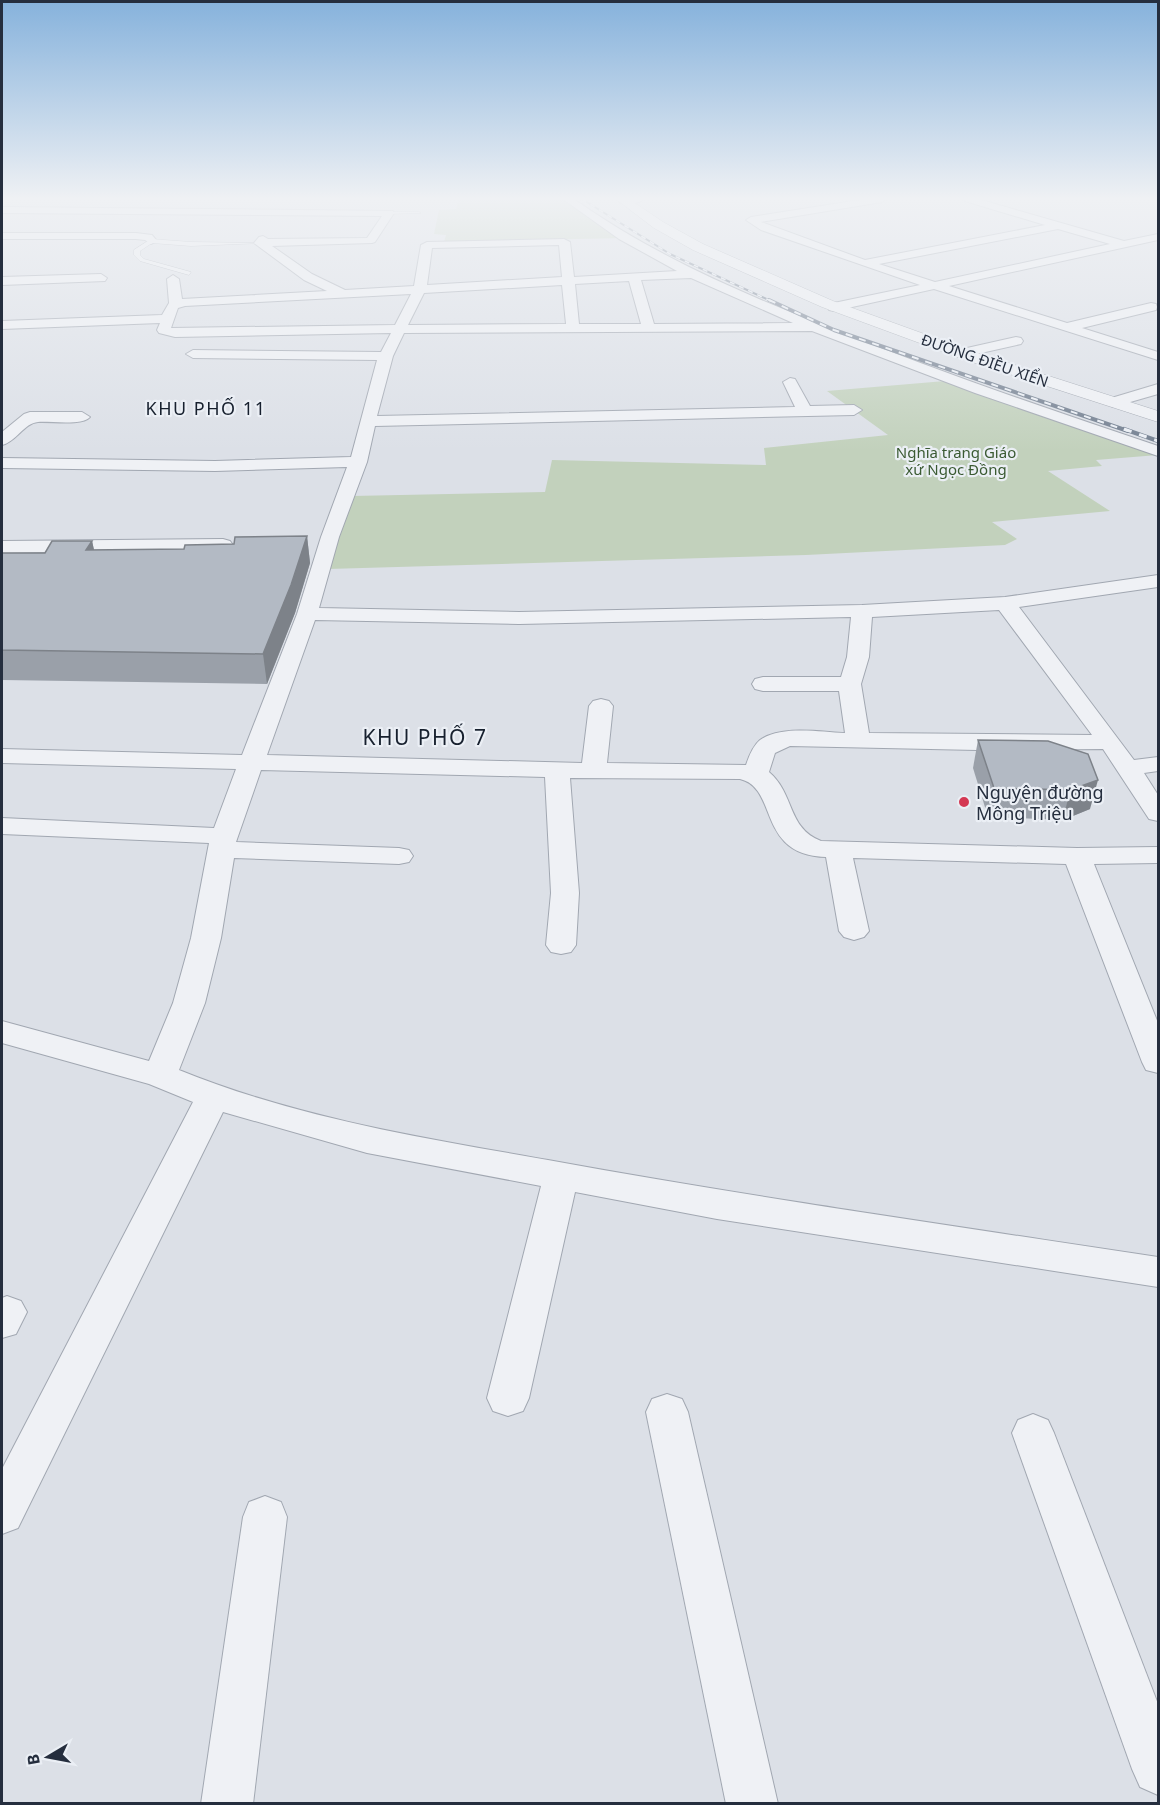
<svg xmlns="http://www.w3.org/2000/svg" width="1160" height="1805" viewBox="0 0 1160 1805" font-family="'Noto Sans',sans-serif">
<rect width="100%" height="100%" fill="#dce0e7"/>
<!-- green -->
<g fill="#c2d1bc">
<path d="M 459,199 L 563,199 L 624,238 L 444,242 L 446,235 L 434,234 L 439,210 L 456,209 Z"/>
<path d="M 945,381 L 1158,455 L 1096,460 L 1102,466 L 1048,471 L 1110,511 L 992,522 L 1017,539 L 1005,545 L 806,555 L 328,569 L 352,496 L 545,492 L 552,460 L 766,465 L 764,448 L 888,435 L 827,391 Z"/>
</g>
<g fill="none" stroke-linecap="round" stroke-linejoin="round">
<!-- service casing -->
<g stroke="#a1a7b1" stroke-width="1">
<g id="service">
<path d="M 389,212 L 419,212 L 421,213 L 387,214 Z"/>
<path d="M 151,239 L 191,242 L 263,243 L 191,246 L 152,243 L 140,251 L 140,255 L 144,259 L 191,272 L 189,275 L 140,261 L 134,255 L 134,250 Z"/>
</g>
</g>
<!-- minor casing -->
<g stroke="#a1a7b1" stroke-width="2">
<g id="minor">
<path d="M 563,199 L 574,199 C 650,253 734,290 820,324 C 931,369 1045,408 1158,446 L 1158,456 L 975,393 L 812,331 L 404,333 L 393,356 L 377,416 L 795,407 L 783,382 L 790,378 L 795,379 L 810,406 L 854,405 L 862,410 L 854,415 L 375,426 L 367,462 L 339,537 L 319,608 L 519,612 L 862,605 L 1005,597 L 1158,575 L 1158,587 L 1019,607 L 1134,760 L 1158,757 L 1158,771 L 1144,773 L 1158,795 L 1158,821 L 1149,819 L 1103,749 L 977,750 L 790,746 L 775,753 L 769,772 C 795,794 787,828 821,841 L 1077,848 L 1158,847 L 1158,863 L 1094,864 L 1158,1023 L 1158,1073 L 1146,1070 L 1142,1062 L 1066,864 L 853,858 L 869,931 L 864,937 L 854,940 L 844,937 L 839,931 L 826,857 C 756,855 779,788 740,779 L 570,778 L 579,893 L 576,945 L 571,952 L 561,954 L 551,952 L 546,945 L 551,893 L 545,777 L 261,770 L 236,842 L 399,848 L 409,850 L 413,856 L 409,862 L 399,864 L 234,858 L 221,938 L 205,1003 L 179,1070 C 297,1118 423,1138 548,1160 C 751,1197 954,1226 1158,1257 L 1158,1287 L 717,1219 L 575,1192 L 529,1398 L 523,1411 L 508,1416 L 493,1411 L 487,1398 L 541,1186 L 367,1153 L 223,1112 L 18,1528 L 2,1534 L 2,1469 L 193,1102 L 149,1084 L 2,1043 L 2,1021 L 149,1061 L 173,1003 L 191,938 L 209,843 L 2,834 L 2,818 L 214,828 L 236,769 L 2,763 L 2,749 L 242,755 L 297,614 L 321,537 L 347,467 L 215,471 L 2,468 L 2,458 L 215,461 L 351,457 L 377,360 L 193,358 L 186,354 L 193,350 L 381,352 L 391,333 L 175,337 L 159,333 L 157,330 L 160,323 L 2,329 L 2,321 L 162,315 L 169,303 L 167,279 L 173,275 L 179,279 L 182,299 L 327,291 L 304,280 L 254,243 L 259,237 L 263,236 L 268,239 L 367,238 L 382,216 L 2,213 L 2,207 L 393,211 L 394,213 L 375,242 L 372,243 L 272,246 L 312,274 L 345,290 L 414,286 L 421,245 L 427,242 L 564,239 L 570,242 L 574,277 L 677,271 L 619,239 ZM 559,245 L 562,277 L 427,285 L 432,248 ZM 691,278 L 793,323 L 654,324 L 641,280 ZM 629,281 L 641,324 L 579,324 L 575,284 ZM 562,285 L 566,324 L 408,325 L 424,293 ZM 411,294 L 395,325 L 171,328 L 178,308 L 185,306 ZM 999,610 L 1092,735 L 869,733 L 861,684 L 869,657 L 872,617 ZM 851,617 L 847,657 L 841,677 L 763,677 L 755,679 L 752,684 L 755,689 L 763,691 L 839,691 L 845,733 C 820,732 781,725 760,740 C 753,746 749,756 746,765 L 607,763 L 613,706 L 609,701 L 601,699 L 593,701 L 589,706 L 582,763 L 267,755 L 315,620 L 519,624 Z"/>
<path d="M 619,199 L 644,199 C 639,204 626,204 619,202 Z"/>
<path d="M 866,199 L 887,199 L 882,202 L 761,222 L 865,260 L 1045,225 L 965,201 L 964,199 L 978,199 L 1124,241 L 1158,234 L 1158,240 L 949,286 L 1067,323 L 1151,303 L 1156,304 L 1157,307 L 1156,310 L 1082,328 L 1158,352 L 1158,360 L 934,289 L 834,311 L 829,310 L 828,307 L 829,304 L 920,285 L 761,230 L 746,220 L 751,217 ZM 1058,229 L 1110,244 L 935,282 L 879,264 Z"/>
<path d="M 2,233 L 136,233 L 152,235 L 157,241 L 151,244 L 145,240 L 136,239 L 2,239 Z"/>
<path d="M 101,274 L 107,278 L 105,281 L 2,285 L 2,277 Z"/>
<path d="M 1016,337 L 1021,338 L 1023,341 L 1021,344 L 963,357 L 956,353 L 958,350 Z"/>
<path d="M 1158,384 L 1158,394 L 1113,407 L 1105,402 L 1108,399 Z"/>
<path d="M 30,412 L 82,412 L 90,417 C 82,426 51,421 38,422 C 24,423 16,442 2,445 L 2,432 L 24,414 Z"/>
<path d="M 223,539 L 230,541 L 233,545 L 230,549 L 2,553 L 2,541 Z"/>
<path d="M 7,1296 L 21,1301 L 27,1312 L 16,1334 L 2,1338 L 2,1298 Z"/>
<path d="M 667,1394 L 682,1399 L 688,1412 L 778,1804 L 726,1804 L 646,1412 L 652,1399 Z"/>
<path d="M 1033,1414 L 1048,1420 L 1054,1433 L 1158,1704 L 1158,1795 L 1140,1787 L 1132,1769 L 1012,1433 L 1018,1420 Z"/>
<path d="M 265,1496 L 281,1502 L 287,1517 L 253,1804 L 201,1804 L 243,1517 L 249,1502 Z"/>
</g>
</g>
<!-- tertiary casing -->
<g stroke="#a1a7b1" stroke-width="1">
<path id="tertiary" d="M 616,199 L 629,199 L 663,222 L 703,244 L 833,301 L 974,352 L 1158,411 L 1158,422 L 963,359 L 822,307 L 693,250 L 654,228 Z"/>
</g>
<!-- service -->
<use href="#service" fill="#eff1f5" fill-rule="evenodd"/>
<!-- minor -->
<use href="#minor" fill="#eff1f5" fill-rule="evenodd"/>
<!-- tertiary -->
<use href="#tertiary" fill="#eff1f5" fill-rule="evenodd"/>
<!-- rail-far2 casing -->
<g stroke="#748091" stroke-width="2">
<path id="rail-far2" d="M 582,199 L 670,254 L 773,302"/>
</g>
<!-- rail-far1 casing -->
<g stroke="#748091" stroke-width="4">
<path id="rail-far1" d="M 769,300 L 834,330 L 1128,431"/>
</g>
<!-- rail casing -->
<g stroke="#748091" stroke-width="4.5">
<path id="rail" d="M 1124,429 L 1158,441"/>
</g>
<!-- rail-far2 -->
<use href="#rail-far2" stroke="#ebeff5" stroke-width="1.5" stroke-dasharray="5" stroke-linecap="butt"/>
<!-- rail-far1 -->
<use href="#rail-far1" stroke="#ebeff5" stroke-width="2" stroke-dasharray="7" stroke-linecap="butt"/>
<!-- rail -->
<use href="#rail" stroke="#ebeff5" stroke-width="3" stroke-dasharray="8" stroke-linecap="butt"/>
</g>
<!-- wall -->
<g fill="#9aa0a9">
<path d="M 307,536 L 310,563 L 295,613 L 267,684 L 2,680 L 2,553 L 45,553 L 92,541 L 94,550 L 184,549 Z"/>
<path d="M 978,740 L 1048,741 L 1090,809 L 1063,820 L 988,817 L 973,768 Z"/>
</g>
<!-- shaded-wall -->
<g fill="#7d8289">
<path d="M 307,536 L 310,563 L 295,613 L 267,684 L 263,654 Z"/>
<path d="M 92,541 L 98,568 L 86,550 Z"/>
<path d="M 1098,780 L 1090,809 L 1063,820 L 1070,790 Z"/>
</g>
<!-- building -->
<g fill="#b3bac4" stroke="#7d8289" stroke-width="1.5">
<path d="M 307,536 L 291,585 L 263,654 L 2,650 L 2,553 L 45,553 L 52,541 L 92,541 L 86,550 L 184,549 L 185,545 L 234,544 L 235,537 Z"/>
<path d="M 978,740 L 1048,741 L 1088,754 L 1098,780 L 1070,790 L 994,788 Z"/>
</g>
<!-- sky -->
<linearGradient id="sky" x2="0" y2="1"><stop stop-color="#86b2dc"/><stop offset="0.44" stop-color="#eff1f4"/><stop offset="1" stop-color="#eff1f4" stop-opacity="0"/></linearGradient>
<rect width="1160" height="451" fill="url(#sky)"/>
<!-- markers -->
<circle fill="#d43853" stroke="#ebeff5" stroke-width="2" cx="964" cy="802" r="6"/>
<g text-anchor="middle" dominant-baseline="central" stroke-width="4.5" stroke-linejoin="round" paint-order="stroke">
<!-- far-street labels -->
<g font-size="15" fill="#252e3e" stroke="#ebeff5">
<text transform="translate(985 360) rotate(19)">ĐƯỜNG ĐIỀU XIỂN</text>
</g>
<!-- far-park labels -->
<g font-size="15" fill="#3a5a32" stroke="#ebeff5">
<text x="956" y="452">Nghĩa trang Giáo<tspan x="956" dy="17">xứ Ngọc Đồng</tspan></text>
</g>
<!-- far-quarter labels -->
<g font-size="18" letter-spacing="1.5" fill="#17202e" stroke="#ebeff5">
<text x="206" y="408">KHU PHỐ 11</text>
</g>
<!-- poi labels -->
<g font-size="18" fill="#252e3e" stroke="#ebeff5" text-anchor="start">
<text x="976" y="792">Nguyện đường<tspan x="976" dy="21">Mông Triệu</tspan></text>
</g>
<!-- quarter labels -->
<g font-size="21" letter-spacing="1.5" fill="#17202e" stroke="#ebeff5">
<text x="425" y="737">KHU PHỐ 7</text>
</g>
</g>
<!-- border -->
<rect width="1160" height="1805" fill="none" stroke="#252e3e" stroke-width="6"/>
<!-- north arrow -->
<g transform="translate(48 1757) rotate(260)" stroke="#ebeff5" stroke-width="4.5" paint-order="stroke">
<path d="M0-4.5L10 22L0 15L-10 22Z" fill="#252e3e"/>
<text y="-9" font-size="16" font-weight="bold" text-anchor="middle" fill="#252e3e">B</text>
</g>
</svg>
